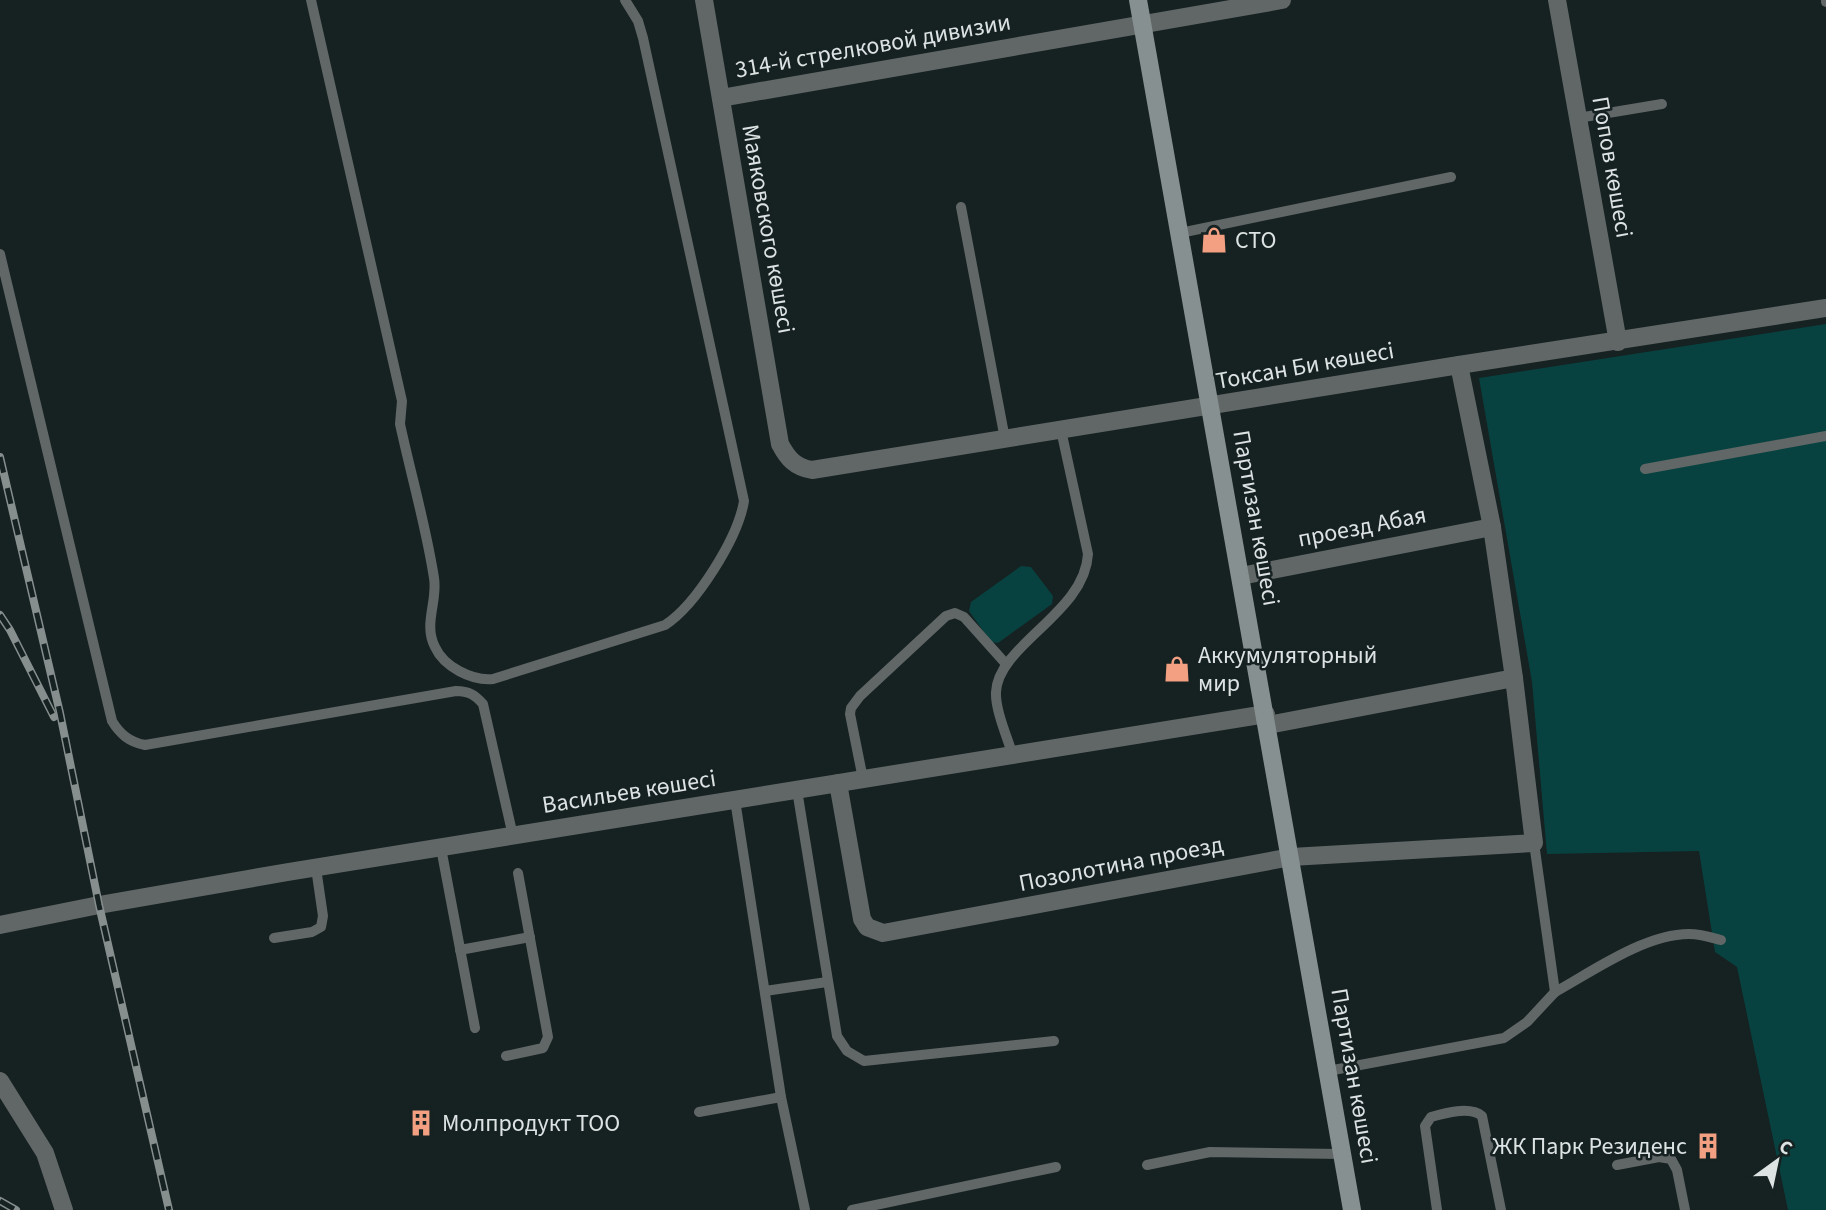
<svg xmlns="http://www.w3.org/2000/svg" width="1826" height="1210" viewBox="0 0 1826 1210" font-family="'Source Sans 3',sans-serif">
<rect width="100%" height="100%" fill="#162121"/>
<!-- park -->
<g fill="#084240">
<path d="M 1826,324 L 1826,1210 L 1788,1210 L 1737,967 L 1715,952 L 1699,851 L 1547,854 L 1532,682 L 1479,378 Z"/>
<path d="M 1021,566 L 1031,567 L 1053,596 L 1052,604 L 998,643 L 991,642 L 969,611 L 971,602 Z"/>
</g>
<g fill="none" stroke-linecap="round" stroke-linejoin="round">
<!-- service -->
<g stroke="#616766" stroke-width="10">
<path d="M 311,0 L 402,401 L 400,424 C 411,475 426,526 434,578 C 438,601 423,624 435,647 C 444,667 472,681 493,679 L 665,625 C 696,605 738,538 744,501 L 643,38 L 638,21 L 625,0"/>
<path d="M 1826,0 L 1826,2"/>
<path d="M 1578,118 L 1662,104"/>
<path d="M 961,207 L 1005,439"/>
<path d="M 1180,233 L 1451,177"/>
<path d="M 0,254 L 112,721 C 120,734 129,742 145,745 L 456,691 C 469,691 475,695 483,704 L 513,836"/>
<path d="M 1645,469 L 1826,436"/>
<path d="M 1013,756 C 1008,739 995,710 996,692 C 998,645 1085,613 1088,554 L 1061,430"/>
<path d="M 863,779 L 850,714 L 851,708 L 860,696 L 946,616 L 955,613 L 964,617 L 1006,664"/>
<path d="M 797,790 L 837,1036 L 847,1051 L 864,1061 L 1054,1041"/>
<path d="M 735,800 L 781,1097 L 805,1210"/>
<path d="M 441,848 L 475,1028"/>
<path d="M 274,938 L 312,932 L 321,927 L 323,916 L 316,868"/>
<path d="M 460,950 L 530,937"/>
<path d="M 765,991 L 827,982"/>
<path d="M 1555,992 C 1593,971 1645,934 1689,934 C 1700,934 1710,937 1721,940"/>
<path d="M 506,1056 L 543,1048 L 548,1037 L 518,873"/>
<path d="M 1328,1071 L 1504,1038 L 1527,1022 L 1555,992 L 1534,843"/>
<path d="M 699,1112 L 781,1097"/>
<path d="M 1147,1165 L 1210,1152 L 1342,1154"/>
<path d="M 1617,1165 L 1659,1157 L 1671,1159 L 1677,1170 L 1685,1210"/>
<path d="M 852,1210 L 1056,1167"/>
<path d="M 1437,1210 L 1425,1126 L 1431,1117 C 1445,1113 1470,1106 1482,1116 L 1501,1210"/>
</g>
<!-- minor -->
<g stroke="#616766" stroke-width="18">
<path d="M 704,0 L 780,444 C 788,459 795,467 812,470 L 1459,365 L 1826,308"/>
<path d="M 1557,0 L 1618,342"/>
<path d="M 721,98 L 1282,0"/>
<path d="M 1241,576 L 1492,527"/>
<path d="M 1268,725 L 1514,678"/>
<path d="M 838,783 L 862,919 L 867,927 L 883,933 L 1291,857 L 1534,843 L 1514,678 L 1492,527 L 1459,365"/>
<path d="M 0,1081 L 45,1153 L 64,1210"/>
</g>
<!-- tertiary -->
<path stroke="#616766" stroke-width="18" d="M 0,925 L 99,905 L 288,872 L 1266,714"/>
<!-- secondary -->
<path stroke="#879090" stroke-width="18" d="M 1138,0 L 1352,1210"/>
<!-- rail casing -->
<g stroke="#868f8e" stroke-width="8">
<g id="rail">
<path d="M 0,457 L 60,713 L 99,905 L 169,1210"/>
<path d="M 0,615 L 10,630 L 54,717"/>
<path d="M 0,1201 L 16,1210"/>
</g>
</g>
<!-- rail -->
<use href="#rail" stroke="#162121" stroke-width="5" stroke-dasharray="16" stroke-linecap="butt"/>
</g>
<!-- icons -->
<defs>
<g id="shop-bare" transform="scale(2.1)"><path d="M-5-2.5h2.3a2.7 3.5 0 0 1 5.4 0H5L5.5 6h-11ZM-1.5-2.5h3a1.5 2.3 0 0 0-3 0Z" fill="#f2a081" stroke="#162121" stroke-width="2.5" paint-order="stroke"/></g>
<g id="building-bare" transform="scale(2.1)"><path d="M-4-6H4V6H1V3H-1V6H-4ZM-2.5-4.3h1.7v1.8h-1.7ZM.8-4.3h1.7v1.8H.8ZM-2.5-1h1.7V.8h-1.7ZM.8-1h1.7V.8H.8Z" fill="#f2a081" stroke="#162121" stroke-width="2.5" paint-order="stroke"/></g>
</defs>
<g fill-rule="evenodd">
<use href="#shop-bare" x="1214" y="240"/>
<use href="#shop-bare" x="1177" y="669"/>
<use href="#building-bare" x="421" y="1123"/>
<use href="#building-bare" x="1708" y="1146"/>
</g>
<g text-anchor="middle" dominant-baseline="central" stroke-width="5" stroke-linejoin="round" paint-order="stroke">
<!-- street labels -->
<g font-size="24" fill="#dce3e2" stroke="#162121">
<text transform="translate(873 46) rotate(-10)">314-й стрелковой дивизии</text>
<text transform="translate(1612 167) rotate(80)">Попов көшесі</text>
<text transform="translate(768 229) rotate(80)">Маяковского көшесі</text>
<text transform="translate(1305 366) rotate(-10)">Токсан Би көшесі</text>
<text transform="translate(1256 518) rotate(80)">Партизан көшесі</text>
<text transform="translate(1362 527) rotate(-11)">проезд Абая</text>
<text transform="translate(629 792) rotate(-9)">Васильев көшесі</text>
<text transform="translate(1121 864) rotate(-11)">Позолотина проезд</text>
<text transform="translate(1354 1076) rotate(80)">Партизан көшесі</text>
</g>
<!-- poi labels -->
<g font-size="24" fill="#dce3e2" stroke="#162121" text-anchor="start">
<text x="1235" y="240">СТО</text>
<text x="1198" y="655">Аккумуляторный<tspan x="1198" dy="28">мир</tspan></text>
<text x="442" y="1123">Молпродукт ТОО</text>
<text x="1687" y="1146" text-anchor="end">ЖК Парк Резиденс</text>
</g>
</g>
<!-- north arrow -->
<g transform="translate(1777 1161) rotate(33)" stroke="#162121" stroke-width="5" paint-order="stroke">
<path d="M0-5L12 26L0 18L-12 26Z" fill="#dce3e2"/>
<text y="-10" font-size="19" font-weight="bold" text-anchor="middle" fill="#dce3e2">С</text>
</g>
</svg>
